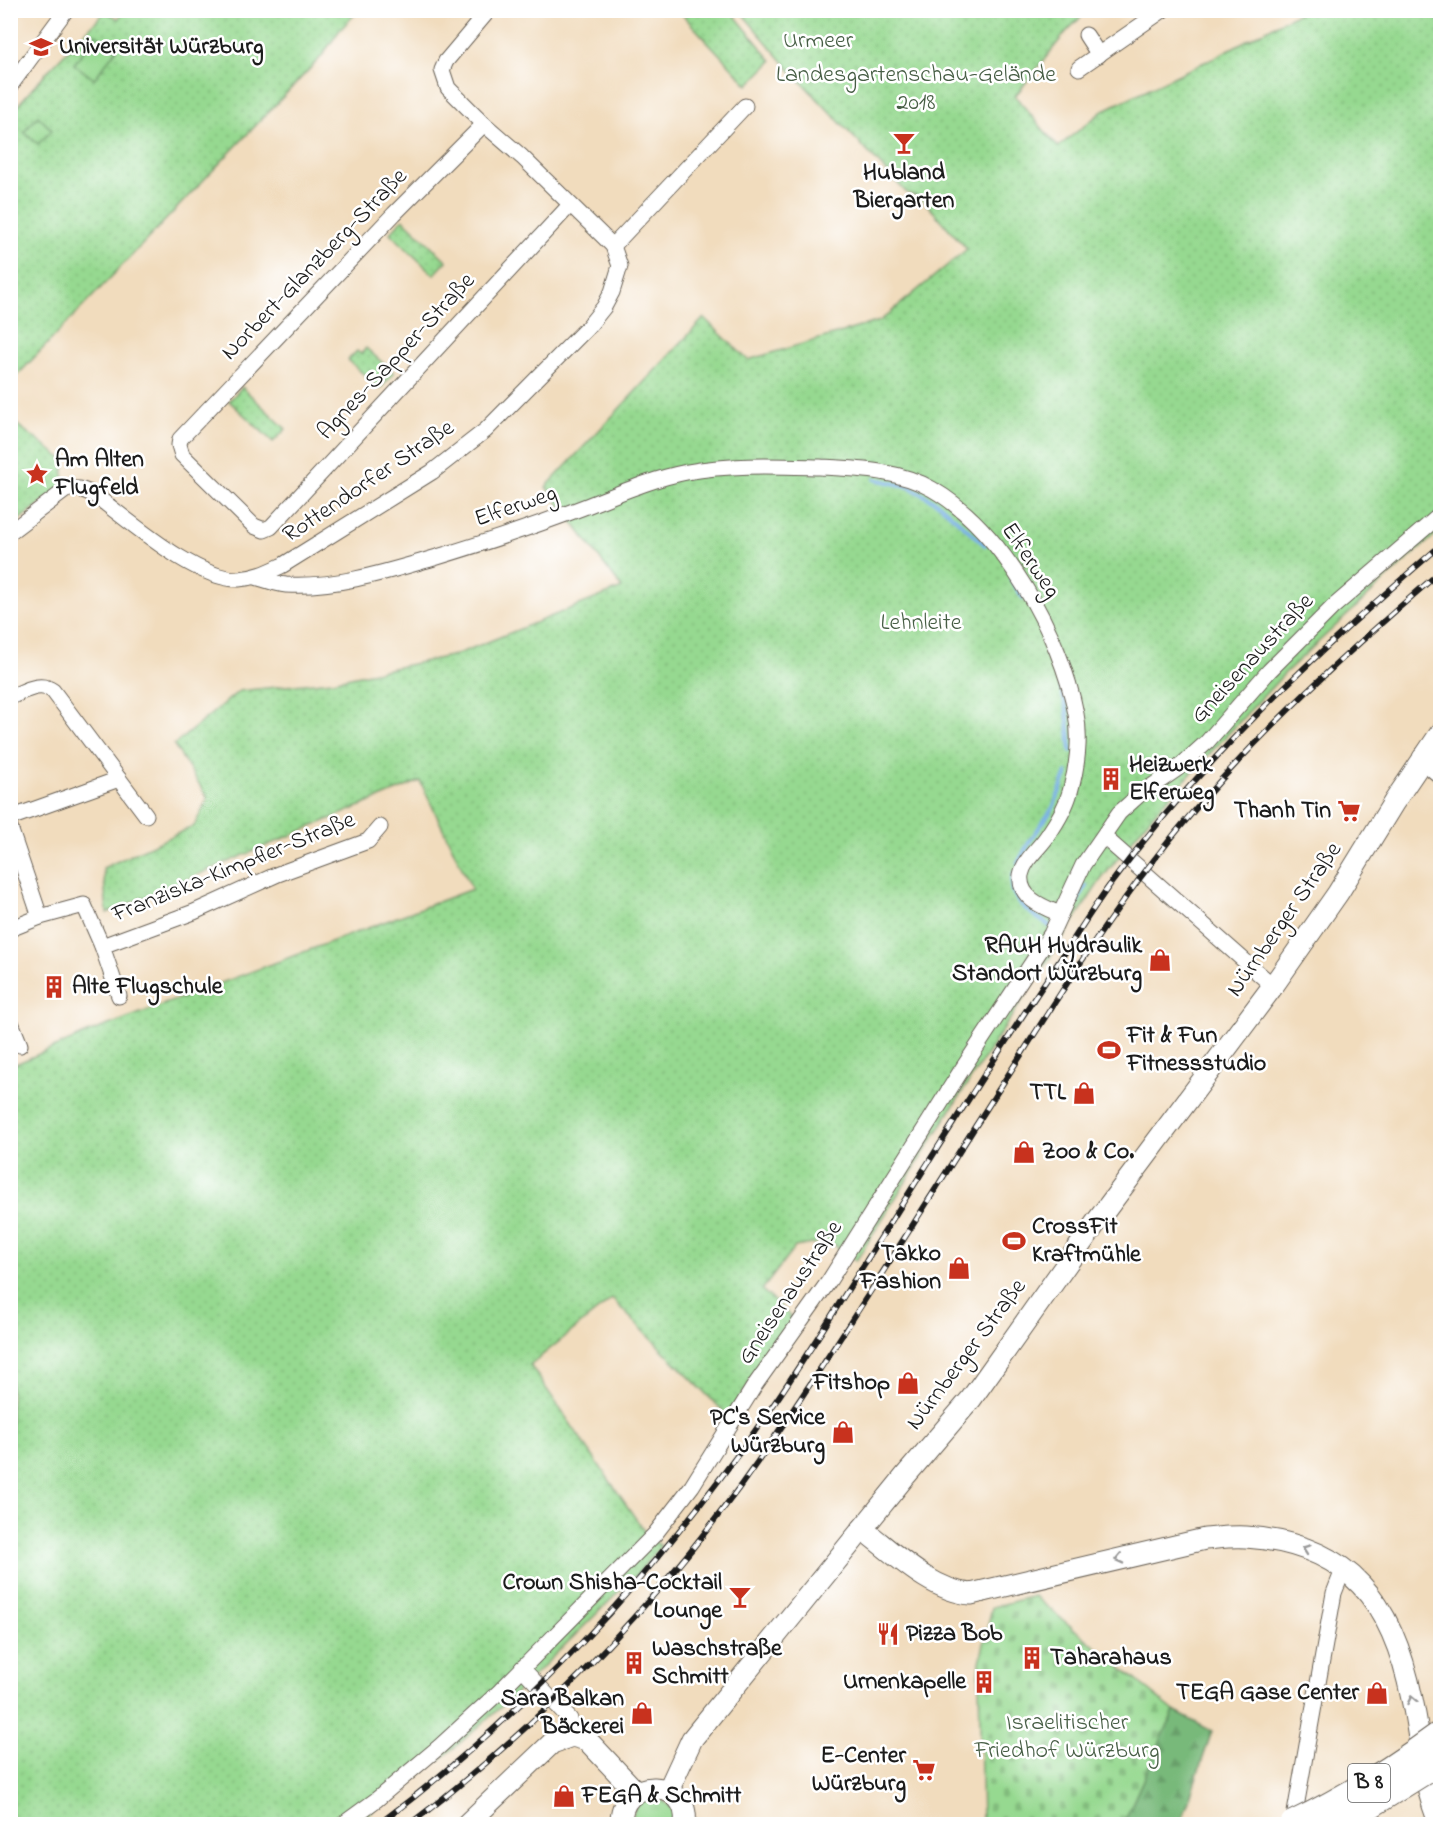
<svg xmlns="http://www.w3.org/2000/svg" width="1451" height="1835" viewBox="0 0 1451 1835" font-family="'Indie Flower',sans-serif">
<defs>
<pattern id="grass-tufts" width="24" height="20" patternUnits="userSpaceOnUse" patternTransform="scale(1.5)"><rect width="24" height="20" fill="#96d990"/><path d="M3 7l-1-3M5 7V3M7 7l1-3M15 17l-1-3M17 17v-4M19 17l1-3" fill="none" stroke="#81ba7c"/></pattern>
<pattern id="forest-firs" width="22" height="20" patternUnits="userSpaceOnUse" patternTransform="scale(1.5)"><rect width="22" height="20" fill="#78b97a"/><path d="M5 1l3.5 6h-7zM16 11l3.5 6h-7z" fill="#679e69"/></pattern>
<pattern id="cemetery-stones" width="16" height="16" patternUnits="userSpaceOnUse" patternTransform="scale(1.5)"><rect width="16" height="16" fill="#96d990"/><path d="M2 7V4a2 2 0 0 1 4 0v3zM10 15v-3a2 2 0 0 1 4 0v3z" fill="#81ba7c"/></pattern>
<pattern id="park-dots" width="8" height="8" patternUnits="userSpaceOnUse" patternTransform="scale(1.5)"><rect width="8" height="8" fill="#96d990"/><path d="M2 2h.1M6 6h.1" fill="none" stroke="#81ba7c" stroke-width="1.8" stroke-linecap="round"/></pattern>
</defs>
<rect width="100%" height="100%" fill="#fff"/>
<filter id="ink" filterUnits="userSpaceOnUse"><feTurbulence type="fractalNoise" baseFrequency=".0167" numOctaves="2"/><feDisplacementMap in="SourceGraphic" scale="12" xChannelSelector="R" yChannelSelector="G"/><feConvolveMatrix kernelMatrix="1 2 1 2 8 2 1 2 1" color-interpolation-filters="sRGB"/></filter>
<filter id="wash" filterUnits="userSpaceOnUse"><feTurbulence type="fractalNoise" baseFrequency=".008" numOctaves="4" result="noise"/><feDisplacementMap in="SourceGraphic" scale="24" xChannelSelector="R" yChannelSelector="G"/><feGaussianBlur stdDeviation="1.35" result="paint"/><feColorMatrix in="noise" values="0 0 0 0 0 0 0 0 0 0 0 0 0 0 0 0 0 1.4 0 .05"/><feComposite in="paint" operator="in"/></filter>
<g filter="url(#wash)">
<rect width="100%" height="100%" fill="#f1dcbd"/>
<!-- grass -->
<path fill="url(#grass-tufts)" stroke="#597a56" stroke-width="1.5" d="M 658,1798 C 671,1805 675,1809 676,1824 L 631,1824 C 634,1804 637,1800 658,1798 Z"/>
<!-- forest -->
<path fill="url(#forest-firs)" stroke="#4a6a4b" stroke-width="1.5" d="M 1174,1711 L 1212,1731 L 1181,1824 L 1123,1824 Z"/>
<!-- cemetery -->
<path fill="url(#cemetery-stones)" stroke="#597a56" stroke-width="1.5" d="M 1034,1596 L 1174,1711 L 1123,1824 L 982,1824 L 979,1680 L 980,1662 L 992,1607 Z"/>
<!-- park -->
<g fill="url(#park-dots)" stroke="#597a56" stroke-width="1.5">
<path d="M 125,10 L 358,11 L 339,31 L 321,57 L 11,382 L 11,113 L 45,74 L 106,11 L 118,19 Z"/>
<path d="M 679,11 L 731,11 L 772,61 L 748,85 Z"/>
<path d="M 740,11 L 1087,11 L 1067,31 L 1015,96 L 1058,147 L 1104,110 L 1213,58 L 1302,11 L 1440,11 L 1440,531 L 1397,569 L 1286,672 L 1147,821 L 1100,881 L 957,1100 L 856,1261 L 829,1241 L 795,1247 L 762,1290 L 795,1320 L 727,1415 L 612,1299 L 530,1365 L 647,1535 L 661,1546 L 636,1575 L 507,1702 L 446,1755 L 355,1824 L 11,1824 L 11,1066 L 90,1032 L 472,889 L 420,781 L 107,913 L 103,868 L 194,826 L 208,798 L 174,745 L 239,691 L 332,681 L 455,655 L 622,588 L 546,487 L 704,318 L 748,360 L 880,321 L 967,249 L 921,198 L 907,193 L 790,70 Z"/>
<path d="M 403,219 L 447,261 L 434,275 L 390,233 Z"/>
<path d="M 366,348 L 394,373 L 380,389 L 348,360 L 357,351 L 361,354 Z"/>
<path d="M 242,387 L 286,429 L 273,442 L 229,401 Z"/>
<path d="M 11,420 L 65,461 L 62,487 L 11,526 Z"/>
</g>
<!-- pitch -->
<g fill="#96d990" stroke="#597a56" stroke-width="1.5">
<path d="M 96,34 L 117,49 L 94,79 L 74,64 Z"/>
<path d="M 38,116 L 52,130 L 38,144 L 24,132 Z"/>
</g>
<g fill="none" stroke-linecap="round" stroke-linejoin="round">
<!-- stream -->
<g stroke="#79b0e8" stroke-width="4">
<path d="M 875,479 L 910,487 L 939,504 L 985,545"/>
<path d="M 1011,579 L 1023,598"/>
<path d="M 1044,640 L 1053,660"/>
<path d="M 1058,676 L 1067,710 L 1071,751"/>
<path d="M 1018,863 L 1030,841 L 1053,808 L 1067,773"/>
<path d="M 1014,873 C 1005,900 1030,913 1050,926"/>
<path d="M 1057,929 L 1061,931 L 1086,886"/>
</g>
</g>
</g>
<g filter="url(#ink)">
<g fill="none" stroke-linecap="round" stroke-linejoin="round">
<!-- street casing -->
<g stroke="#675f54" stroke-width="17">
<g id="street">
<path d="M 1086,35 L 1099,55"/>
<path d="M 1079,68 L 1163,10"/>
<path d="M 10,86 L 66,10"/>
<path d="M 484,124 L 394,214 L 180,439 L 179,445 L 182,455 L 254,526 L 264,530 L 271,527 L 570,205"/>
<path d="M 613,246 L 745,106"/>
<path d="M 10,532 L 67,489 L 80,489 L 93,494 C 129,520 195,580 239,579 C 256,578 268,572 283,565 L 432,472 L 486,430 L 588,327 L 604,307 L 612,292 L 620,266 L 613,246 L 522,157 L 484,124 L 448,88 L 442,70 L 446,61 L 489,10"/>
<path d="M 256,577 C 266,580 276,584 286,585 C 336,588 386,572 434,558 C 484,543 535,526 584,507 C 618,494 651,479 687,472 C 730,464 777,466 820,467 C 858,469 899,470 932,489 C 1003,530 1061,635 1076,714 C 1081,738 1077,768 1070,792 C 1066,807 1057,822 1048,835 C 1040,848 1024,859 1021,875 C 1018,898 1043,907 1060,914"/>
<path d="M 10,697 C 25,691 40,681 53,691 L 146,815"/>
<path d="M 10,818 L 119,779"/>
<path d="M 10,828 L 40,917"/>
<path d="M 1104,837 L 1273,986"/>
<path d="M 10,929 L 40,917 L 84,905 L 102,946 L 194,912 L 278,874 L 368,841 L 380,827"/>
<path d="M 102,946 L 119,996"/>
<path d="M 10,1020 L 20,1045"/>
<path d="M 522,1668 L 570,1719 L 572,1736"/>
<path d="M 343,1824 L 376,1800 L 439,1747 L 499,1692 L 655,1534 L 692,1486 L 755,1385 L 829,1281 L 959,1074 L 1051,934 L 1083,865 L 1119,813 L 1139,795 L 1177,769 L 1207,742 L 1269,671 L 1333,607 L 1440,515"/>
<path d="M 1293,1824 L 1334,1593 L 1343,1570"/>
</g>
</g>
<!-- secondary casing -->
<g stroke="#675f54" stroke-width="23">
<g id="secondary">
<path d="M 1423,758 L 1440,772"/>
<path d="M 862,1529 C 893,1552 931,1591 971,1594 L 1205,1539 C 1218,1538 1232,1536 1246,1537 C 1350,1544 1393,1603 1412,1699 C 1421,1740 1423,1786 1440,1824"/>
<path d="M 668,1791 L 692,1739 L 906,1475 L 971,1399 L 1095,1224 L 1273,986 L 1338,893 L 1394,802 L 1440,734"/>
<path d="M 467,1824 L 552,1743 L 572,1736 L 587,1740 L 636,1792"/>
<path d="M 621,1824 C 619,1774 691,1778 685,1824"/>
</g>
</g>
<!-- street -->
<use href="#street" stroke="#fff" stroke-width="15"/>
<!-- secondary -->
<use href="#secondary" stroke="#fff" stroke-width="21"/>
<!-- rail casing -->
<g stroke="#1c1c1c" stroke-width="6">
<g id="rail">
<path d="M 379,1824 C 528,1712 646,1583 755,1431 C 794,1377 829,1319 865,1263 C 928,1163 990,1063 1056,966 C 1075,938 1092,909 1112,882 C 1206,755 1321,648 1440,546"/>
<path d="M 410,1824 C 551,1718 675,1584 774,1438 C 860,1312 940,1180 1023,1052 C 1065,986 1108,918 1157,856 C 1239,750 1339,659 1440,572"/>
</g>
</g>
<!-- rail -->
<use href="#rail" stroke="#fff" stroke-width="4" stroke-dasharray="11" stroke-linecap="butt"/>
<!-- highway-bridge casing -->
<g stroke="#675f54" stroke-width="29" stroke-linecap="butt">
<g id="highway-bridge">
<path d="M 1294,1824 C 1346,1799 1394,1769 1440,1735"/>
<path d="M 1339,1824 L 1440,1761"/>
</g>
</g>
<!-- highway-bridge -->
<use href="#highway-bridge" stroke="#fff" stroke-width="27"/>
</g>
<!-- one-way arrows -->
<defs><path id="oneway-chevron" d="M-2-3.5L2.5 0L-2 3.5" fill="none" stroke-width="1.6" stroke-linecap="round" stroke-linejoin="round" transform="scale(1.5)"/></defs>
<g stroke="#999">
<use href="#oneway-chevron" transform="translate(1306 1549) rotate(-160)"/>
<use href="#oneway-chevron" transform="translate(1119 1559) rotate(167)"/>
<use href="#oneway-chevron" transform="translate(1412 1700) rotate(-102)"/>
</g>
</g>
<!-- icons -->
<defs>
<g id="university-bare" transform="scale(1.8)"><path d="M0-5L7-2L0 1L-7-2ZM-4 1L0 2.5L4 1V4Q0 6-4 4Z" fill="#c8321e" stroke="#fff" stroke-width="2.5" paint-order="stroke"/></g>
<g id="bar-bare" transform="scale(1.8)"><path d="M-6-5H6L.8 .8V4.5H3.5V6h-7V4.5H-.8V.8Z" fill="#c8321e" stroke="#fff" stroke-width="2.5" paint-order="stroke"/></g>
<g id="sight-bare" transform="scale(1.8)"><path d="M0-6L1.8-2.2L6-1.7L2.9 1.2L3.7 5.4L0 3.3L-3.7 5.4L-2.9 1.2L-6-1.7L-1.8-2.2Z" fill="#c8321e" stroke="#fff" stroke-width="2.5" paint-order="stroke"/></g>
<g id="building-bare" transform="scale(1.8)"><path d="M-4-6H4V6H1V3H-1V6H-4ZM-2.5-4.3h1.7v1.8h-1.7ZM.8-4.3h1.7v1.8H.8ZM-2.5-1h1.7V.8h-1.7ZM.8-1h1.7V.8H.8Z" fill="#c8321e" stroke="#fff" stroke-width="2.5" paint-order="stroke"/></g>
<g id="supermarket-bare" transform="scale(1.8)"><path d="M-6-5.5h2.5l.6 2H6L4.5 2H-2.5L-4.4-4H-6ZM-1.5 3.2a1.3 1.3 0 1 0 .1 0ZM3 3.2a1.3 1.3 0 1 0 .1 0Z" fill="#c8321e" stroke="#fff" stroke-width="2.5" paint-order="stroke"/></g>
<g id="shop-bare" transform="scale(1.8)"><path d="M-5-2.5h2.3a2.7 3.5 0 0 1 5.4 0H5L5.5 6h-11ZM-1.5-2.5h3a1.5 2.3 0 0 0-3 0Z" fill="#c8321e" stroke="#fff" stroke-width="2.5" paint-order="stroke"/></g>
<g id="stadium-bare" transform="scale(1.8)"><path d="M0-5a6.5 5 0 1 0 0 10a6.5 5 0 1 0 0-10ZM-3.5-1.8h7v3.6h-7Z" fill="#c8321e" stroke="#fff" stroke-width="2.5" paint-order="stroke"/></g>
<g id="restaurant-bare" transform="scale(1.8)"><path d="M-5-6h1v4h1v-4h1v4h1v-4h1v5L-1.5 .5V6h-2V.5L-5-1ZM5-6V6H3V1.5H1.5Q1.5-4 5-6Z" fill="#c8321e" stroke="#fff" stroke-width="2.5" paint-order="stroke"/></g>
</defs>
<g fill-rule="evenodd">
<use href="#university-bare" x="41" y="47"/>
<use href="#bar-bare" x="904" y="143"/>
<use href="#sight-bare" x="37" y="474"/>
<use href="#building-bare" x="1111" y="779"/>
<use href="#supermarket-bare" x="1349" y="811"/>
<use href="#shop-bare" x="1160" y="960"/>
<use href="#building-bare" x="54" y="987"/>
<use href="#stadium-bare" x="1109" y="1050"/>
<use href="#shop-bare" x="1084" y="1093"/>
<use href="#shop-bare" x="1024" y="1152"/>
<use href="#stadium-bare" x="1014" y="1241"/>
<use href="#shop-bare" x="959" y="1268"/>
<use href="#shop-bare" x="908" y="1383"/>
<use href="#shop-bare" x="843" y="1432"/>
<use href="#bar-bare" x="740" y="1597"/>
<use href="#restaurant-bare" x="888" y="1634"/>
<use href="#building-bare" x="1032" y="1658"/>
<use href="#building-bare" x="634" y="1663"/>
<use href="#building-bare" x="984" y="1682"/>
<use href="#shop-bare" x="1377" y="1693"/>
<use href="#shop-bare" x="642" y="1713"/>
<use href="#supermarket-bare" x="924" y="1770"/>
<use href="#shop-bare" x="564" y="1796"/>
</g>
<g text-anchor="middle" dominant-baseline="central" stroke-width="5" stroke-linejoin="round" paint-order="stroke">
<!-- shield labels -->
<rect fill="#fff" stroke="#606060" stroke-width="1.5" x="1348" y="1764" width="42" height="38" rx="4.5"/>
<g font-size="22" font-weight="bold" fill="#1c1c1c">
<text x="1369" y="1783">B 8</text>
</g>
<!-- park labels -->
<g font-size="24" fill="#475e45" stroke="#fff">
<text x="818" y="41">Urmeer</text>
<text x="916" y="75">Landesgartenschau-Gelände<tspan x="916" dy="28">2018</tspan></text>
<text x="921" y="623">Lehnleite</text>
<text x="1067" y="1723">Israelitischer<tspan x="1067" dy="28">Friedhof Würzburg</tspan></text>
</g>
<!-- poi labels -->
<g font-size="24" font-weight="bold" fill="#1c1c1c" stroke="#fff" text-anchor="start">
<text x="59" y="47">Universität Würzburg</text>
<text x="904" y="173" text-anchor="middle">Hubland<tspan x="904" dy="28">Biergarten</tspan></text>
<text x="55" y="460">Am Alten<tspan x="55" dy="28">Flugfeld</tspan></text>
<text x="1129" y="765">Heizwerk<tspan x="1129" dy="28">Elferweg</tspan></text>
<text x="1331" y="811" text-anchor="end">Thanh Tin</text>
<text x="1142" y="946" text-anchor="end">RAUH Hydraulik<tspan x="1142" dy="28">Standort Würzburg</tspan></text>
<text x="72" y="987">Alte Flugschule</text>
<text x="1127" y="1036">Fit &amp; Fun<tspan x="1127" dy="28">Fitnessstudio</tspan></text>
<text x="1066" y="1093" text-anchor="end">TTL</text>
<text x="1042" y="1152">Zoo &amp; Co.</text>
<text x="1032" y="1227">CrossFit<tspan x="1032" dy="28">Kraftmühle</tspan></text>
<text x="941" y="1254" text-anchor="end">Takko<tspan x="941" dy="28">Fashion</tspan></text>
<text x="890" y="1383" text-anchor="end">Fitshop</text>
<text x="825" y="1418" text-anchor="end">PC's Service<tspan x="825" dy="28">Würzburg</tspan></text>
<text x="722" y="1583" text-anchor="end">Crown Shisha-Cocktail<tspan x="722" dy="28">Lounge</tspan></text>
<text x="906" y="1634">Pizza Bob</text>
<text x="652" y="1649">Waschstraße<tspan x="652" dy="28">Schmitt</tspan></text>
<text x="1050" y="1658">Taharahaus</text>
<text x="966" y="1682" text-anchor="end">Urnenkapelle</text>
<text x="1359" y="1693" text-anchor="end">TEGA Gase Center</text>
<text x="624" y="1699" text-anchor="end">Sara Balkan<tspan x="624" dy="28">Bäckerei</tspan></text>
<text x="906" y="1756" text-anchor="end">E-Center<tspan x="906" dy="28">Würzburg</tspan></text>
<text x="582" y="1796">FEGA &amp; Schmitt</text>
</g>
<!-- street labels -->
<g font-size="24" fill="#1c1c1c" stroke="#fff">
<text transform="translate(315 265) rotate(-46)">Norbert-Glanzberg-Straße</text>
<text transform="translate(397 357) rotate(-47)">Agnes-Sapper-Straße</text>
<text transform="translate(369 482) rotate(-34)">Rottendorfer Straße</text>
<text transform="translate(516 507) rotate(-19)">Elferweg</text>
<text transform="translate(1030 561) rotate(56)">Elferweg</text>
<text transform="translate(1253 659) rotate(-47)">Gneisenaustraße</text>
<text transform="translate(234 868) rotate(-22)">Franziska-Kimpfler-Straße</text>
<text transform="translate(1285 920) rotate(-55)">Nürnberger Straße</text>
<text transform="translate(791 1293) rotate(-56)">Gneisenaustraße</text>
<text transform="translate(967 1355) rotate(-53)">Nürnberger Straße</text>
</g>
</g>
<!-- margin -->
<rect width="1451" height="1835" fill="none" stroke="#fff" stroke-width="36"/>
</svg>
